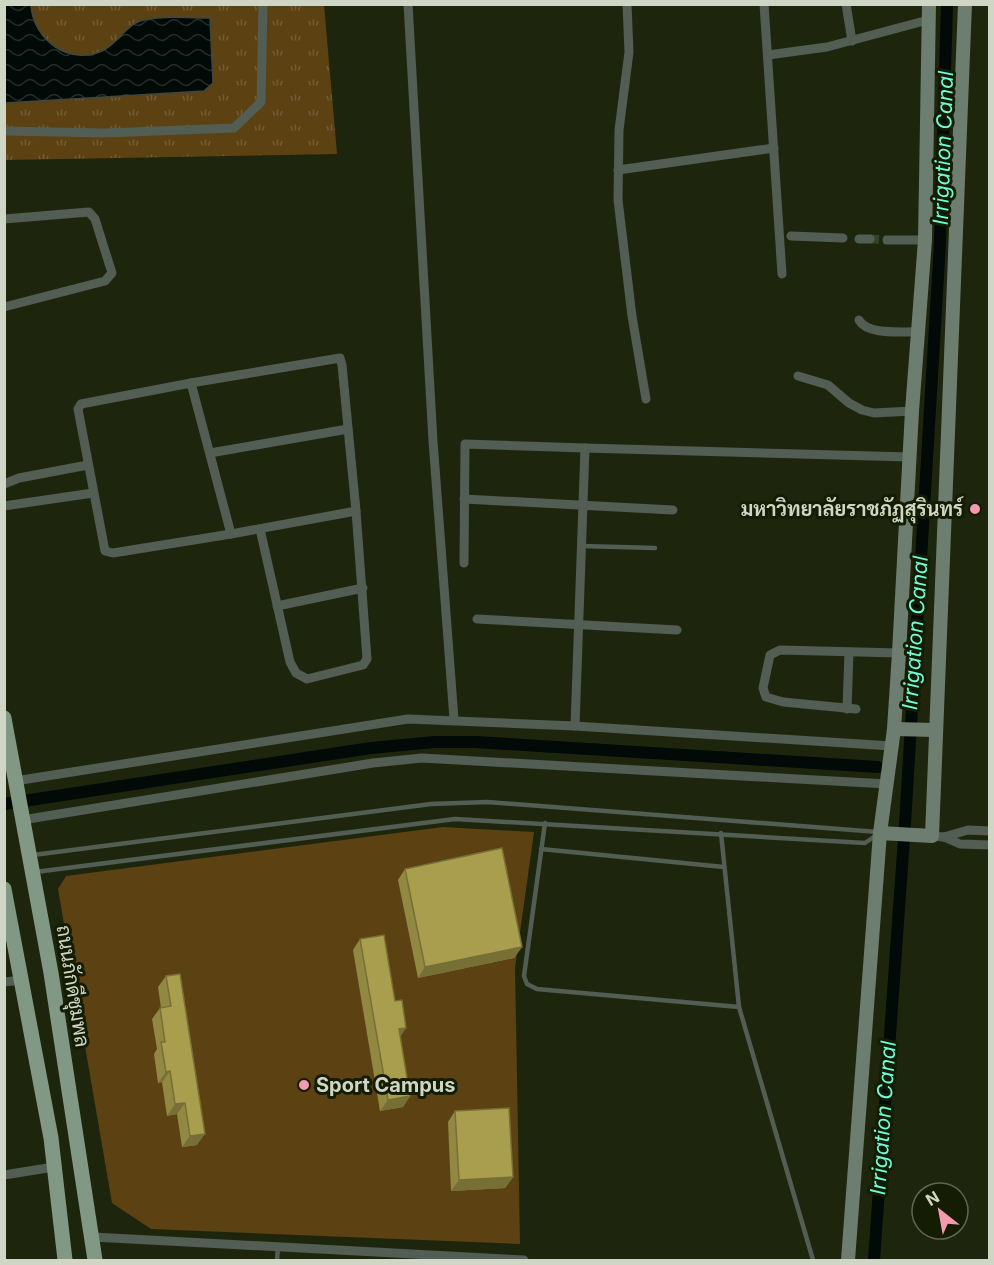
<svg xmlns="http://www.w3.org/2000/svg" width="994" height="1265" viewBox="0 0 994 1265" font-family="Inter,Sarabun,sans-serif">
<defs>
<pattern id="park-tufts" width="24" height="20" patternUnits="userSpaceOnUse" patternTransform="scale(1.5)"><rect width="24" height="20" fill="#5c4113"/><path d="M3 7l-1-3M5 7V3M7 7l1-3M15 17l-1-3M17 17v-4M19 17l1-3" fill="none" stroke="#725c34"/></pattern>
<pattern id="water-waves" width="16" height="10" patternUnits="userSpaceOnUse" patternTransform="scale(1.5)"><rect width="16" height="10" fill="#010a07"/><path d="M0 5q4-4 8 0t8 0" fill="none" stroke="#252d2a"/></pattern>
</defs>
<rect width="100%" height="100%" fill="#1d260d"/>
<!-- park -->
<path fill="url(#park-tufts)" d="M 4,5 L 324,5 L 337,154 L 5,160 Z"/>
<!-- pitch -->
<path fill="#5c4113" d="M 443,827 L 534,832 L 515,968 L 520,1244 L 151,1229 L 112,1203 L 58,889 L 66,876 Z"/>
<!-- water -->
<path fill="url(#water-waves)" stroke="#3f4740" stroke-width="1.5" d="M 5,4 L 31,5 C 33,40 70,67 104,50 C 119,42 124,27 140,21 C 157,15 190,18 210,18 L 213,83 L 204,91 L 5,103 Z"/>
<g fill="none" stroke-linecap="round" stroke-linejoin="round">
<!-- canal -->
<g stroke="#010a07" stroke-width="12">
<path d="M 4,804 L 371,748 L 434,742 L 476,742 L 878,767"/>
<path d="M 874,1260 L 905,824 L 940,243 L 947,4"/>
</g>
<!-- street-tunnel -->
<path stroke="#384029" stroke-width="9" stroke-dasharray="9 4.5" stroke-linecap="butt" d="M 870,239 L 887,240"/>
<!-- lane -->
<g stroke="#525d54" stroke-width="4.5">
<path d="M 582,546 L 655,548"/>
<path d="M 545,823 L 524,976 L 527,984 L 537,989 L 739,1007"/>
<path d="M 721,833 L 739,1007 L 813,1260"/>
<path d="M 541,849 L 724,867"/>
<path d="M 33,855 L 431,804 L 487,802 L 878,832"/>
<path d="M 35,872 L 455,819 L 865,843 L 878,834"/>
<path d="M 277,1260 L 278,1247"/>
</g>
<!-- street -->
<g stroke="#525d54" stroke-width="9">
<path d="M 408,4 L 433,441 L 454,719"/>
<path d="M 627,4 L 629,52 L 619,130 L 618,200 L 632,316 L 646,399"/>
<path d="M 764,4 L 782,274"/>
<path d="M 846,4 L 852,41"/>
<path d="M 768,55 L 827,47 L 928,20"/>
<path d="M 4,131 L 105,133 L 234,128 L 261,102 L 263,4"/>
<path d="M 618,170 L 774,148"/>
<path d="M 4,219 L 89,212 L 95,219 L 112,273 L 105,281 L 4,307"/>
<path d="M 791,236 L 843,238"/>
<path d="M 859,239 L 870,239"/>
<path d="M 887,240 L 925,240"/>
<path d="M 859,320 C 868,336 903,331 919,332"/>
<path d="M 798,376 L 828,385 L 849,403 L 862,410 L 874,413 L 912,411"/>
<path d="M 191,383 L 231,534 L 113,553 L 105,551 L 78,409 L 81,404 Z"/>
<path d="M 191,383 L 340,358 L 342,365 L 356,511 L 231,534"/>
<path d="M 210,453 L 348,429"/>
<path d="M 4,484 L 19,478 L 88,465"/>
<path d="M 464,499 L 673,510"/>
<path d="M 4,506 L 93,493"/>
<path d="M 260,529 L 290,662 L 296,673 L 307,679 L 363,665 L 367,659 L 356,511"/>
<path d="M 464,563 L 465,444 L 585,448"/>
<path d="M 277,606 L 363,588"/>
<path d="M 477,619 L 677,630"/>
<path d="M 847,709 L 849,652"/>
<path d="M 856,709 L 783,702 L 766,697 L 763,688 L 770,655 L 780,650 L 899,653"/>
<path d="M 575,726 L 585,448 L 910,457"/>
<path d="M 15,781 L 408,719 L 575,726 L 892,746"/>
<path d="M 22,820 L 373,763 L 422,758 L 887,784"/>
<path d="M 932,836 L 944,837 L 960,844 L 990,845"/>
<path d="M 944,837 L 968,830 L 990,831"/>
<path d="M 4,982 L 22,980"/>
<path d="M 4,1175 L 54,1167"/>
<path d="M 93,1237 L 524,1260"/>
</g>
<!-- secondary -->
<g stroke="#6d7e70" stroke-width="14">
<path d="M 894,729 L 935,730"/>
<path d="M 880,833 L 932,836 L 965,4"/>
<path d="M 848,1260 L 880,833 L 894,729 L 899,653 L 912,411 L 925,240 L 929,4"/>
</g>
<!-- primary -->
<g stroke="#819885" stroke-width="15">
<path d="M 4,718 L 51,973 L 95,1260"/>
<path d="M 4,889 L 51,1138 L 65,1260"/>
</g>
</g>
<!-- wall -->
<g fill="#918842">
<path d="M 405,869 L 522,947 L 514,958 L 418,978 L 398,880 Z"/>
<path d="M 360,939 L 400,1037 L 410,1096 L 403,1107 L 380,1111 L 353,950 Z"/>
<path d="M 166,976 L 197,1145 L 182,1147 L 177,1114 L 167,1116 L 162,1082 L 158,1083 L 154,1054 L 157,1049 L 152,1019 L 160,1008 L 161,1008 L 158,987 Z"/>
<path d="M 455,1111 L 513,1177 L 505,1188 L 451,1191 L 448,1122 Z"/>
</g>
<!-- shaded-wall -->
<g fill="#766f36">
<path d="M 522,947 L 514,958 L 418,978 L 425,967 Z"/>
<path d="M 406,1028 L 399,1039 L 399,1029 Z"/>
<path d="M 170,1071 L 162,1082 L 158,1083 L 166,1072 Z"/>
<path d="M 410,1096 L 403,1107 L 380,1111 L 388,1100 Z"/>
<path d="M 185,1103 L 177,1114 L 167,1116 L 175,1104 Z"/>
<path d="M 205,1134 L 197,1145 L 182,1147 L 190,1136 Z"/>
<path d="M 513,1177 L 505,1188 L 451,1191 L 459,1180 Z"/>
</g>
<!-- building -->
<g fill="#a99e4d" stroke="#766f36" stroke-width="1.5">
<path d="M 502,848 L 522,947 L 425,967 L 405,869 Z"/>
<path d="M 384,935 L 395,1001 L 402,1000 L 406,1028 L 399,1029 L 410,1096 L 388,1100 L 360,939 Z"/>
<path d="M 180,974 L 205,1134 L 190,1136 L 185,1103 L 175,1104 L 170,1071 L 166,1072 L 161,1042 L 165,1042 L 160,1008 L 171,1006 L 166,976 Z"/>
<path d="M 509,1108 L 513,1177 L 459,1180 L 455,1111 Z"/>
</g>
<!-- markers -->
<g fill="#f29aae" stroke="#141c04" stroke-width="2">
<circle cx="975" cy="509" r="6"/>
<circle cx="304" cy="1085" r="6"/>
</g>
<g text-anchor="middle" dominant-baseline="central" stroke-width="6" stroke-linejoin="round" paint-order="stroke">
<!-- poi labels -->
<g font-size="20" font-weight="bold" fill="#cfd6c6" stroke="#141c04" text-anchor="end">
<text x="963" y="509">มหาวิทยาลัยราชภัฏสุรินทร์</text>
<text x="316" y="1085" text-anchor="start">Sport Campus</text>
</g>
<!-- street labels -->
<g font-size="20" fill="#cfd6c6" stroke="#141c04">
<text transform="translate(73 986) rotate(81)">ถนนภักดีชุมพล</text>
</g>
<!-- water labels -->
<g font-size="21" font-style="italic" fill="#71fdd9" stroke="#141c04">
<text transform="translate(943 148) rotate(-88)">Irrigation Canal</text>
<text transform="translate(915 633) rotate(-86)">Irrigation Canal</text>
<text transform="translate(883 1118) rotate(-86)">Irrigation Canal</text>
</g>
</g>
<!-- border -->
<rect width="994" height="1265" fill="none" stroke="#cfd6c6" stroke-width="12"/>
<!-- north arrow -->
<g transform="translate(940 1211) rotate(329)"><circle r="28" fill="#141c04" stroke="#5f6652" stroke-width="1.5"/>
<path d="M0-4.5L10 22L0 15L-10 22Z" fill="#f29aae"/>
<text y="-9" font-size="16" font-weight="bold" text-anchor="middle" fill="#cfd6c6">N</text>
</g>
</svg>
